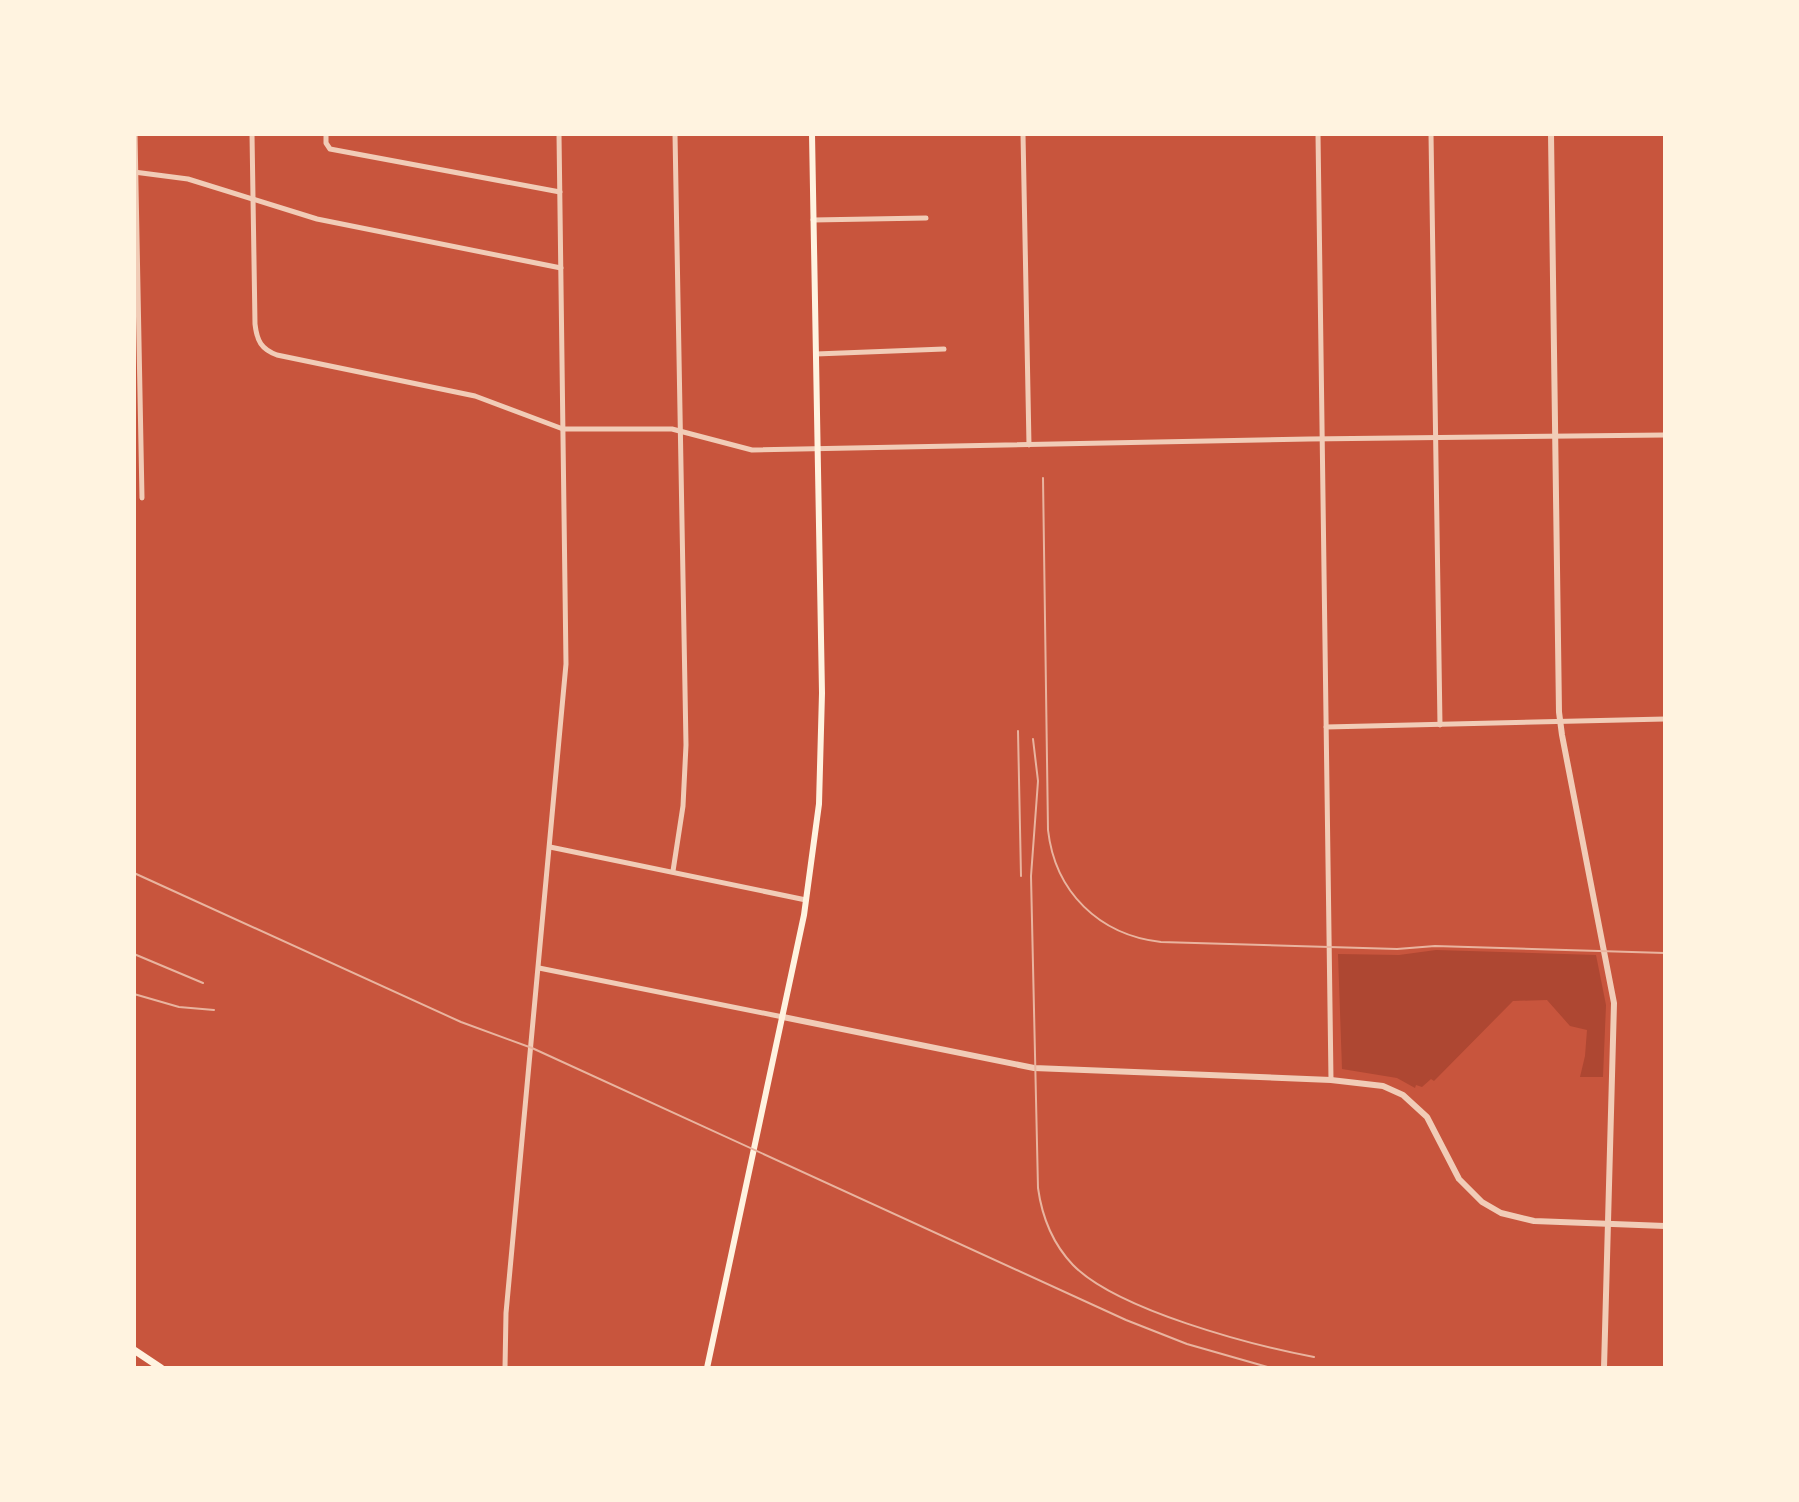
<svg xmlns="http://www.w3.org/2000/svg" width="1799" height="1502" viewBox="0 0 1799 1502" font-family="Roboto,sans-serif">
<rect width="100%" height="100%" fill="#c8553d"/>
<!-- green -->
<path fill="#ae4732" d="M 1436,950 L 1596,955 L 1606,1005 L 1603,1077 L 1580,1077 L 1585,1056 L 1587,1030 L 1570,1026 L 1547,1000 L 1513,1001 L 1434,1081 L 1431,1079 L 1422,1087 L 1416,1085 L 1415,1088 L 1397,1078 L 1342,1069 L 1338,954 L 1399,955 Z"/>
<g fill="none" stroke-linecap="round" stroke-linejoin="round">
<!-- minor -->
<g stroke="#f1ccb7" stroke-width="5">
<path d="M 135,134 L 142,498"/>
<path d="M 252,134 L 255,324 C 257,341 261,349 277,355 L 475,396 L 563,429 L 672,429 L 752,450 L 1309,439 L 1665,435"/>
<path d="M 326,134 L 326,143 L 330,149 L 560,192"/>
<path d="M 1023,134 L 1029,445"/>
<path d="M 1318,134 L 1331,1080"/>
<path d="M 1431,134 L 1440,725"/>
<path d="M 134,172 L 188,179 L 317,219 L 561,268"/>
<path d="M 813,220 L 926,218"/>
<path d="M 816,354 L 944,349"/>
<path d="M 1326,727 L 1665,719"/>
<path d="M 550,847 L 806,900"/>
<path d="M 673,871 L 683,806 L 686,745 L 675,134"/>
<path d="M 539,968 L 783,1017"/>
<path d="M 505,1368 L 506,1313 L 566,664 L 559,134"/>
</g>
<!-- tertiary -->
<g stroke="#f1ccb7" stroke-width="6">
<path d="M 1551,134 L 1559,712 L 1562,735 L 1614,1003 L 1604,1368"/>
<path d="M 783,1017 L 1034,1068 L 1331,1080 L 1383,1086 L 1403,1095 L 1427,1117 L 1459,1179 L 1482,1202 L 1501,1213 L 1534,1221 L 1665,1226"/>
</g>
<!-- secondary -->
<path stroke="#fff3e0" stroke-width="6" d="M 707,1368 L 804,915 L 819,804 L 822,693 L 812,134"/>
<!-- primary -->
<path stroke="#fff3e0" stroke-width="7" d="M 134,1350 L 161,1368"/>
<!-- rail -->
<g stroke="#e9b49f" stroke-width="2">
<path d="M 1043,478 L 1048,830 C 1055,892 1099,935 1161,942 L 1397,949 L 1435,946 L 1665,953"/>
<path d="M 1018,731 L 1021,876"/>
<path d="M 1033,739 L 1038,781 L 1031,876 L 1038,1188 C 1042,1217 1053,1244 1073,1265 C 1117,1310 1251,1345 1314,1357"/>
<path d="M 134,873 L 461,1022 L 532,1048 L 1126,1320 L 1187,1344 L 1271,1368"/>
<path d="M 134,954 L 203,983"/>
<path d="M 134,994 L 179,1007 L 214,1010"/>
</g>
</g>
<!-- border -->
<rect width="1799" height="1502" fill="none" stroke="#fff3e0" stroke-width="272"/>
</svg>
